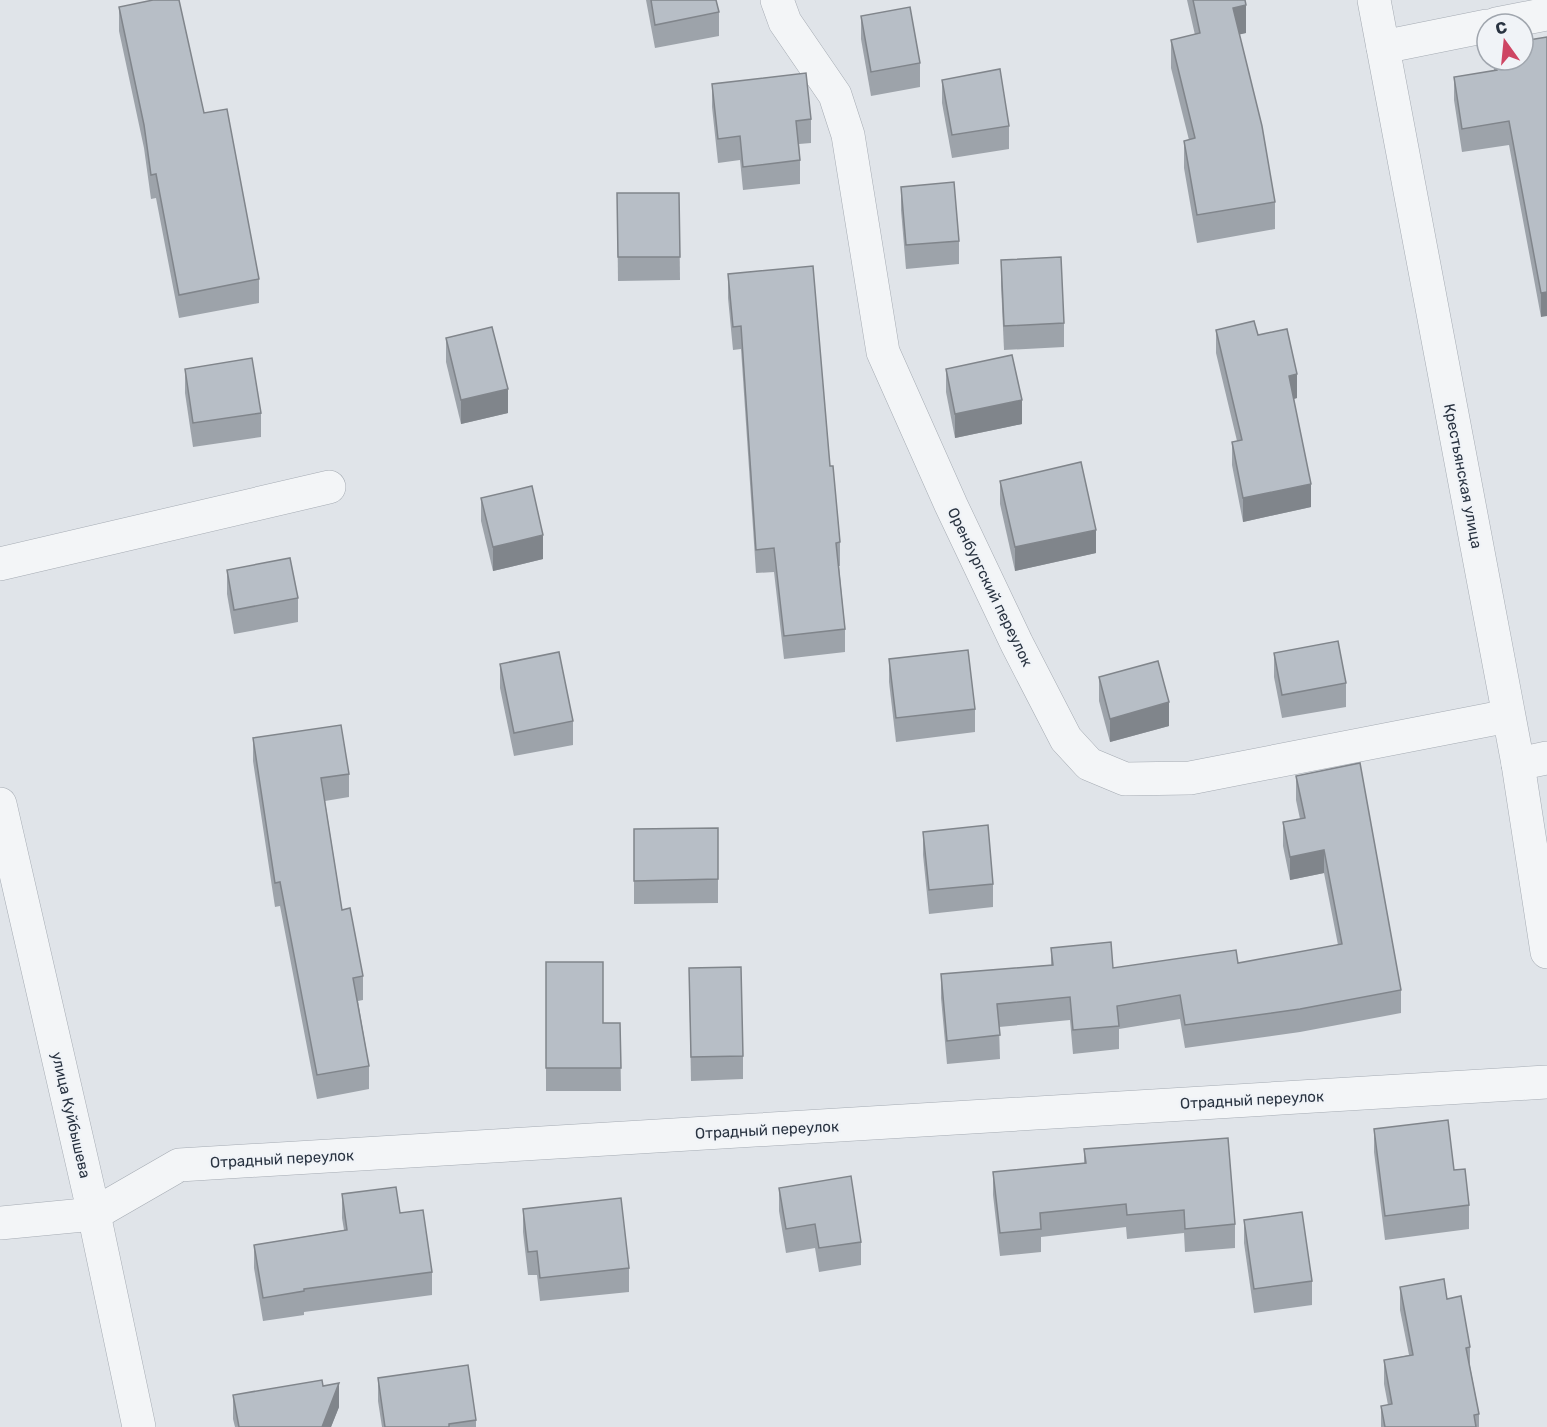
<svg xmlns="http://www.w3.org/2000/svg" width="1547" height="1427" viewBox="0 0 1547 1427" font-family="Rubik,sans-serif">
<rect width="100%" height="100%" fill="#e0e4e9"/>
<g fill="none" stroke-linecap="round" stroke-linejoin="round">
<!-- minor casing -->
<g stroke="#a5abb3" stroke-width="34">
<g id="minor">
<path d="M 777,0 L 785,22 L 835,95 L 848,135 L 883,352 L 951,505 L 1017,644 L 1066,739 L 1089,764 L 1125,779 L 1190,778 L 1508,716"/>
<path d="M 1374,0 L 1518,764 L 1547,952"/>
<path d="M 1496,24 L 1547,14"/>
<path d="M 1383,47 L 1487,26"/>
<path d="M 0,564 L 329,487"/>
<path d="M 1518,764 L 1547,758"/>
<path d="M 0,804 L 94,1214 L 139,1427"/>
<path d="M 0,1223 L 94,1214 L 179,1165 L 1547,1082"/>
</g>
</g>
<!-- minor -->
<use href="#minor" stroke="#f3f5f7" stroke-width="33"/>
</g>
<!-- wall -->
<g fill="#9da3aa">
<path d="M 646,0 L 716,0 L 719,12 L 719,36 L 655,48 Z"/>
<path d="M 1187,0 L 1245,0 L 1246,33 L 1239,34 L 1275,202 L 1275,229 L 1197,243 L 1184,168 L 1184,141 L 1189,140 L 1171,68 L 1171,40 L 1195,35 Z"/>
<path d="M 119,7 L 204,113 L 259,279 L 259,303 L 179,318 L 156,198 L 151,199 L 144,148 L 119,31 Z"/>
<path d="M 861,16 L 920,63 L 920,87 L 871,96 L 861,39 Z"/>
<path d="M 1547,37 L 1541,317 L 1509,145 L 1462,152 L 1454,100 L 1454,77 L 1494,71 L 1494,60 L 1523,60 Z"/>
<path d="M 942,80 L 1009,126 L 1009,149 L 952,158 L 942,103 Z"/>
<path d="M 712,84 L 811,119 L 811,143 L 799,144 L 800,160 L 800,184 L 743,190 L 740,160 L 718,163 L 712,107 Z"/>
<path d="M 901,187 L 959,241 L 959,264 L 906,269 L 901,210 Z"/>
<path d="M 617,193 L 679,193 L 680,280 L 618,281 Z"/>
<path d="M 1001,260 L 1064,323 L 1064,347 L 1004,350 L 1001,284 Z"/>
<path d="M 728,274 L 830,466 L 840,542 L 840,566 L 839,566 L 845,629 L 845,652 L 784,659 L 774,572 L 756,573 L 741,349 L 733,350 L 728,298 Z"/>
<path d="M 1216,330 L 1258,335 L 1297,398 L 1294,399 L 1311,507 L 1243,522 L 1232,465 L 1232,442 L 1237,441 L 1216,353 Z"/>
<path d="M 446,338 L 508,413 L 461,424 L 446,362 Z"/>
<path d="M 185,369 L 261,413 L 261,437 L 193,447 L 185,393 Z"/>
<path d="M 946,369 L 1022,424 L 955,438 L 946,392 Z"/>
<path d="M 1000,481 L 1096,553 L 1015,571 L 1000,504 Z"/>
<path d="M 481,498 L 543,559 L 493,571 L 481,521 Z"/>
<path d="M 227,570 L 298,598 L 298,622 L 234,634 L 227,594 Z"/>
<path d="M 1274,653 L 1346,683 L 1346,707 L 1282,718 L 1274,677 Z"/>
<path d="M 889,659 L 975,709 L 975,732 L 896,742 L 889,682 Z"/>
<path d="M 500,664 L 573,721 L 573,745 L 514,756 L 500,688 Z"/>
<path d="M 1099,677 L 1169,726 L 1110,742 L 1099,701 Z"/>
<path d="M 253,738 L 349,774 L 349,797 L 325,801 L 342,910 L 363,976 L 363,1000 L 358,1001 L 369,1066 L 369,1089 L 317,1099 L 280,906 L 275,907 L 253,761 Z"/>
<path d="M 1296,776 L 1401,990 L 1401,1013 L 1300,1032 L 1185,1048 L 1180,1019 L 1119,1029 L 1119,1049 L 1073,1054 L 1070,1020 L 999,1027 L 1000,1059 L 947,1064 L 941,998 L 941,974 L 1051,965 L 1051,948 L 1113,968 L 1238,963 L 1338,945 L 1324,873 L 1290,880 L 1283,846 L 1283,822 L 1300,819 L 1296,800 Z"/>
<path d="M 718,828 L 718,903 L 634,904 L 634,829 Z"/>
<path d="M 923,832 L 993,884 L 993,907 L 929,914 L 923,855 Z"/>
<path d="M 546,962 L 603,1023 L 620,1023 L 621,1091 L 546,1091 Z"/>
<path d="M 689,968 L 743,1056 L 743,1079 L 691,1081 Z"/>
<path d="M 1374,1129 L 1454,1170 L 1469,1205 L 1469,1229 L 1385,1240 L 1374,1152 Z"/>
<path d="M 1084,1149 L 1235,1224 L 1235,1248 L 1185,1252 L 1184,1233 L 1127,1239 L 1126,1227 L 1041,1237 L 1041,1252 L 1000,1256 L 993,1195 L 993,1172 L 1084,1163 Z"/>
<path d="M 779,1188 L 861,1242 L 861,1265 L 819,1272 L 815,1248 L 786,1253 L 779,1211 Z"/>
<path d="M 342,1194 L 400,1213 L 432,1272 L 432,1295 L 304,1312 L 304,1315 L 263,1321 L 254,1268 L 254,1245 L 344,1230 L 342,1218 Z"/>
<path d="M 523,1209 L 629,1268 L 629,1292 L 540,1301 L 537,1275 L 528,1275 L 523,1232 Z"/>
<path d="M 1244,1220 L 1312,1281 L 1312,1305 L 1254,1313 L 1244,1243 Z"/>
<path d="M 1400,1287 L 1447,1299 L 1470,1347 L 1470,1366 L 1479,1414 L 1479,1427 L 1381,1427 L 1381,1406 L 1388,1405 L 1384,1384 L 1384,1360 L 1409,1355 L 1400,1310 Z"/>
<path d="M 378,1378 L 476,1420 L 476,1427 L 382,1427 L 378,1401 Z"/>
<path d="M 323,1386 L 339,1407 L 331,1427 L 235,1427 L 233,1419 L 233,1395 Z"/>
</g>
<!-- shaded-wall -->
<g fill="#80858b">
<path d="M 1246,5 L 1246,33 L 1233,36 L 1233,8 Z"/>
<path d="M 1547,292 L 1547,316 L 1541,317 L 1541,293 Z"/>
<path d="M 1297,374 L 1297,398 L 1289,400 L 1289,376 Z"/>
<path d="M 508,389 L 508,413 L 461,424 L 461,400 Z"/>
<path d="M 1022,400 L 1022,424 L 955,438 L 955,414 Z"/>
<path d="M 1311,484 L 1311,507 L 1243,522 L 1243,498 Z"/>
<path d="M 1096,530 L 1096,553 L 1015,571 L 1015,547 Z"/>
<path d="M 543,535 L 543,559 L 493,571 L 493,547 Z"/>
<path d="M 1169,702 L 1169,726 L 1110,742 L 1110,719 Z"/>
<path d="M 1324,850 L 1324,873 L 1290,880 L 1290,857 Z"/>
<path d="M 339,1383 L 339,1407 L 331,1427 L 322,1427 Z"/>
</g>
<!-- building -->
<g fill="#b7bec6" stroke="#80858b" stroke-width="1.5">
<path d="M 153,0 L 179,0 L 204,113 L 227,109 L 259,279 L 179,295 L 156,174 L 151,175 L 144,125 L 119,7 Z"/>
<path d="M 651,0 L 716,0 L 719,12 L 655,25 Z"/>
<path d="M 1193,0 L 1245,0 L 1246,5 L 1233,8 L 1262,126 L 1275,202 L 1197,215 L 1184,141 L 1195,138 L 1171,40 L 1200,33 Z"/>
<path d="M 910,7 L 920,63 L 871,72 L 861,16 Z"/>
<path d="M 1547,37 L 1547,292 L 1541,293 L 1509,121 L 1462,129 L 1454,77 L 1497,70 L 1496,60 L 1523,60 L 1523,41 Z"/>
<path d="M 1000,69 L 1009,126 L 952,135 L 942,80 Z"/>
<path d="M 806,73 L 811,119 L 796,121 L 800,160 L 743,167 L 740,136 L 718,139 L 712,84 Z"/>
<path d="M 954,182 L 959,241 L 906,245 L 901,187 Z"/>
<path d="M 617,193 L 679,193 L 680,257 L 618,257 Z"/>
<path d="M 1061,257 L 1064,323 L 1004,326 L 1001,260 Z"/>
<path d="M 813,266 L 830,466 L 833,466 L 840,542 L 836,543 L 845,629 L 784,636 L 774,548 L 756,550 L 741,326 L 733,327 L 728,274 Z"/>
<path d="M 1254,321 L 1258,335 L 1287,329 L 1297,374 L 1289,376 L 1311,484 L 1243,498 L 1232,442 L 1242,440 L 1216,330 Z"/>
<path d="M 492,327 L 508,389 L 461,400 L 446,338 Z"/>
<path d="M 1012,355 L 1022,400 L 955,414 L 946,369 Z"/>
<path d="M 252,358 L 261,413 L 193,423 L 185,369 Z"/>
<path d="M 1081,462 L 1096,530 L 1015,547 L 1000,481 Z"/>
<path d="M 532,486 L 543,535 L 493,547 L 481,498 Z"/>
<path d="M 290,558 L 298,598 L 234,610 L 227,570 Z"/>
<path d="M 1338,641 L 1346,683 L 1282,695 L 1274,653 Z"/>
<path d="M 968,650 L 975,709 L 896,718 L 889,659 Z"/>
<path d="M 559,652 L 573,721 L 514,733 L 500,664 Z"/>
<path d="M 1158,661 L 1169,702 L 1110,719 L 1099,677 Z"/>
<path d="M 341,725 L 349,774 L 321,778 L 342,910 L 350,908 L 363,976 L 353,978 L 369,1066 L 317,1075 L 280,882 L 275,883 L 253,738 Z"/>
<path d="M 1360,763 L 1401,990 L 1300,1009 L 1185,1025 L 1180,995 L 1117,1006 L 1119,1026 L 1073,1030 L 1070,997 L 997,1004 L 1000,1035 L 947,1041 L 941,974 L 1053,965 L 1051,948 L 1111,942 L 1113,968 L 1236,950 L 1238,963 L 1342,944 L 1324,850 L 1290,857 L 1283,822 L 1305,818 L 1296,776 Z"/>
<path d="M 988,825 L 993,884 L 929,890 L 923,832 Z"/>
<path d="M 718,828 L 718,879 L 634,881 L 634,829 Z"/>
<path d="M 546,962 L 603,962 L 603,1023 L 620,1023 L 621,1068 L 546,1068 Z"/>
<path d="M 741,967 L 743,1056 L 691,1057 L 689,968 Z"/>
<path d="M 1448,1120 L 1454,1170 L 1465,1169 L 1469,1205 L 1385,1216 L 1374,1129 Z"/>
<path d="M 1228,1138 L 1235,1224 L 1185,1229 L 1184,1210 L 1127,1215 L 1126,1204 L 1040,1213 L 1041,1229 L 1000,1233 L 993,1172 L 1086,1163 L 1084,1149 Z"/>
<path d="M 851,1176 L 861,1242 L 819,1248 L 815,1224 L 786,1229 L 779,1188 Z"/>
<path d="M 396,1187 L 400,1213 L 423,1210 L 432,1272 L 304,1289 L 304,1291 L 263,1298 L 254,1245 L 347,1230 L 342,1194 Z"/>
<path d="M 621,1198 L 629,1268 L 540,1278 L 537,1251 L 528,1252 L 523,1209 Z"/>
<path d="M 1302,1212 L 1312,1281 L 1254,1289 L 1244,1220 Z"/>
<path d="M 1444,1279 L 1447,1299 L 1461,1296 L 1470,1347 L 1466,1348 L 1479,1414 L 1474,1415 L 1476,1427 L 1385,1427 L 1381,1406 L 1392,1404 L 1384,1360 L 1413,1355 L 1400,1287 Z"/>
<path d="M 468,1365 L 476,1420 L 449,1424 L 449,1427 L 385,1427 L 378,1378 Z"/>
<path d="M 322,1380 L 323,1386 L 339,1383 L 322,1427 L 239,1427 L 233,1395 Z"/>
</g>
<g text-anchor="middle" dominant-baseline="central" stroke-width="4.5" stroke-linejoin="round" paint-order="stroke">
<!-- street labels -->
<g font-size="15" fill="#293341" stroke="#f0f3f7">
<text transform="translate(1463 476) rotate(79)">Крестьянская улица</text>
<text transform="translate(990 587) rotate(64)">Оренбургский переулок</text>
<text transform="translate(1252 1100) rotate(-3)">Отрадный переулок</text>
<text transform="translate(71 1115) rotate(77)">улица Куйбышева</text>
<text transform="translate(767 1130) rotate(-3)">Отрадный переулок</text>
<text transform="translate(282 1159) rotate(-3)">Отрадный переулок</text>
</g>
</g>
<!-- north arrow -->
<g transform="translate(1505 42) rotate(345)"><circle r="28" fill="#f0f3f7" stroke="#a0a6ae" stroke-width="1.5"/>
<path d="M0-4.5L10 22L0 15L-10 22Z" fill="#ce4563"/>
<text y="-9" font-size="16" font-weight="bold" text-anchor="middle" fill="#293341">С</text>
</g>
</svg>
